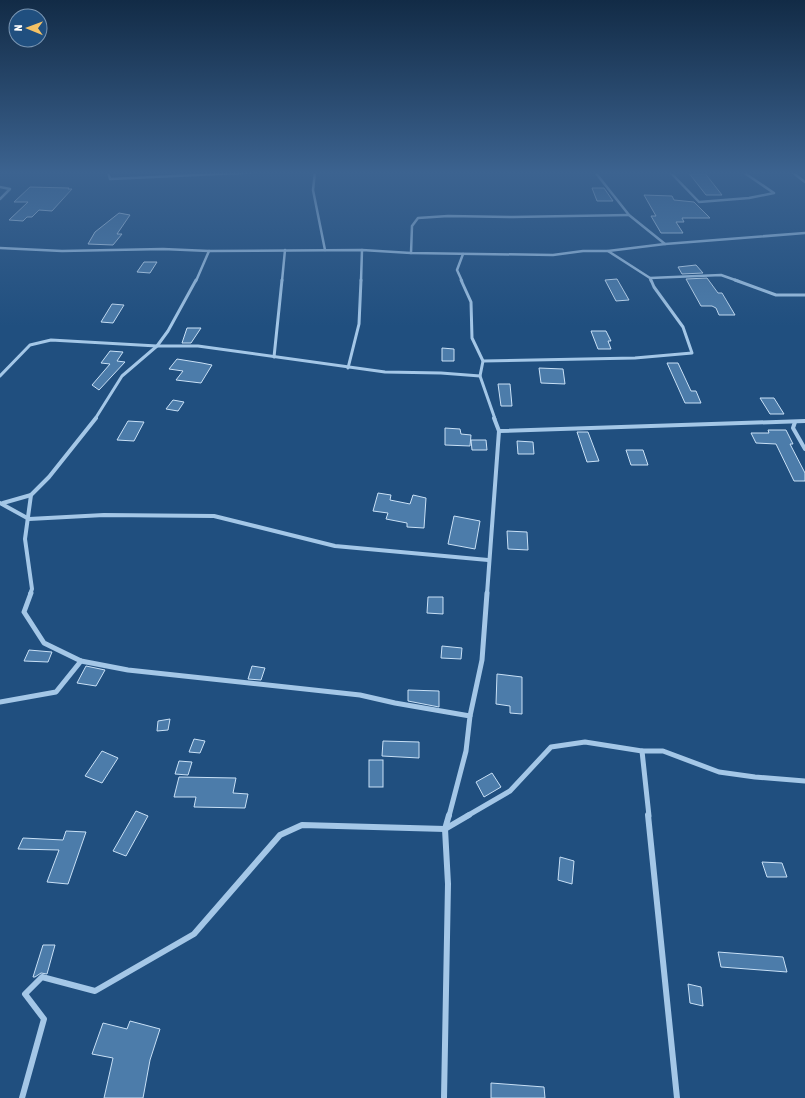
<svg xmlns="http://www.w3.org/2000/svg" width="805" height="1098" viewBox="0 0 805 1098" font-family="'Asap Condensed',sans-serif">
<rect width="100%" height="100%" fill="#204f7f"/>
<!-- building -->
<g fill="#4c7caa" stroke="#c8e0f6">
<path d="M 688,172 L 704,172 L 722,195 L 706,195 Z"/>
<path d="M 30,187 L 69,188 L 68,189 L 72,189 L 52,211 L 39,210 L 32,217 L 27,217 L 23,221 L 9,220 L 28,202 L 14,202 Z"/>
<path d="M 592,188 L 604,188 L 613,201 L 597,201 Z"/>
<path d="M 644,195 L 672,196 L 674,200 L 694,202 L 710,218 L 682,218 L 684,222 L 676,222 L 683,233 L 661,233 L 651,216 L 656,216 Z"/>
<path d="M 119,213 L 130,215 L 117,234 L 122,234 L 113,245 L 88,244 L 95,232 Z"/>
<path d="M 144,262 L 157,262 L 150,273 L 137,272 Z"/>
<path d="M 696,265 L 703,273 L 682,274 L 678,267 Z"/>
<path d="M 707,278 L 718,293 L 722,293 L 735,315 L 719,315 L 716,308 L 712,306 L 701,306 L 686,279 Z"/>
<path d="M 617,279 L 629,300 L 616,301 L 605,280 Z"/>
<path d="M 112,304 L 124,305 L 113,323 L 101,322 Z"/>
<path d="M 187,328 L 201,328 L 191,343 L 182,343 Z"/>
<path d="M 591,331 L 606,331 L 611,341 L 608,341 L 611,349 L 598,349 Z"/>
<path d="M 442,348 L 454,349 L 454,361 L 442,361 Z"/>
<path d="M 110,351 L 123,352 L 117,361 L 125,362 L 99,390 L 92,385 L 110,364 L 101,363 Z"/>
<path d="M 177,359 L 202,363 L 212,365 L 201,383 L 176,380 L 183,371 L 169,369 Z"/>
<path d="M 667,363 L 678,363 L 691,391 L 696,391 L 701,403 L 685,403 Z"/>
<path d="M 539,368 L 563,369 L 565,384 L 541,383 Z"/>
<path d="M 498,384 L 510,384 L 512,406 L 501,406 Z"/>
<path d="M 760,398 L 774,398 L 784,414 L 770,414 Z"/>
<path d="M 173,400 L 184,402 L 178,411 L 166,409 Z"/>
<path d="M 128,421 L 144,422 L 134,441 L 117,440 Z"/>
<path d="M 445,428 L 460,429 L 461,434 L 471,435 L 470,446 L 445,445 Z"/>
<path d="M 768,430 L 786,430 L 793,444 L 790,444 L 805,473 L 805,481 L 794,481 L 776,444 L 756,443 L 751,433 L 769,433 Z"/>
<path d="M 577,432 L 588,432 L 599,461 L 587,462 Z"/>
<path d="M 471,440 L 486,440 L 487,450 L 472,450 Z"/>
<path d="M 517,441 L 533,442 L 534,454 L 518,454 Z"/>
<path d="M 626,450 L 643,450 L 648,465 L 631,465 Z"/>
<path d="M 378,493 L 391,495 L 390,500 L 410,504 L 413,495 L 426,498 L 424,528 L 407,527 L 407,523 L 386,519 L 388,513 L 373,511 Z"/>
<path d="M 454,516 L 480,521 L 475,549 L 448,544 Z"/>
<path d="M 507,531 L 527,532 L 528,550 L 508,549 Z"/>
<path d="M 428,597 L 443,597 L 443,614 L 427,613 Z"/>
<path d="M 442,646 L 462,648 L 461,659 L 441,658 Z"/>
<path d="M 29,650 L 52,652 L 48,662 L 24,661 Z"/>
<path d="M 86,666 L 105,670 L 96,686 L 77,683 Z"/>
<path d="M 252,666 L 265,668 L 261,680 L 248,679 Z"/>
<path d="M 497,674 L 522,677 L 522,714 L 510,713 L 510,706 L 496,704 Z"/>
<path d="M 408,690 L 439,691 L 439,707 L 408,701 Z"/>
<path d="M 170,719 L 168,730 L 157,731 L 158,721 Z"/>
<path d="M 194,739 L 205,741 L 200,753 L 189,752 Z"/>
<path d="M 383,741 L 419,742 L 419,758 L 382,756 Z"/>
<path d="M 102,751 L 118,758 L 102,783 L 85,776 Z"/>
<rect x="369" y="760" width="14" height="27"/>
<path d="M 179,761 L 192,762 L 188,775 L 175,774 Z"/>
<path d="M 492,773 L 501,787 L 484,797 L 476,782 Z"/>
<path d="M 179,777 L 236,778 L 233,793 L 248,794 L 245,808 L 194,807 L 196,797 L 174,797 Z"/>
<path d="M 136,811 L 148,816 L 126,856 L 113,851 Z"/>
<path d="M 66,831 L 86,832 L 68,884 L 47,882 L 59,850 L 18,849 L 23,838 L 63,840 Z"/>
<path d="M 560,857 L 574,861 L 572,884 L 558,880 Z"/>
<path d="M 762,862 L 782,863 L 787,877 L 767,877 Z"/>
<path d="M 43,945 L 55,945 L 47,974 L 41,973 L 35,977 L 33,977 Z"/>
<path d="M 718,952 L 783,957 L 787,972 L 721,967 Z"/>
<path d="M 688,984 L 701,987 L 703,1006 L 690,1003 Z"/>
<path d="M 130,1021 L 160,1029 L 150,1060 L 143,1098 L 104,1098 L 113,1058 L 92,1054 L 103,1023 L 127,1029 Z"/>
<path d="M 491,1083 L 544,1087 L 545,1098 L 491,1098 Z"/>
</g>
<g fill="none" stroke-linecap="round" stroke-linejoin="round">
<!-- minor-far4 -->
<g stroke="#a4c7e7" stroke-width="2.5">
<path d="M 108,172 L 110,179 L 262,172"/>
<path d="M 315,172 L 313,190 L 325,250"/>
<path d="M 595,172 L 629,215 L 665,244"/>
<path d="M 670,172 L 699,202 L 749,198 L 774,193 L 743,172"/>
<path d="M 792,172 L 805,182"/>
<path d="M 0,187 L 10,189 L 0,199"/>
<path d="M 0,248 L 62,251 L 163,249 L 209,251 L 362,250 L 411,253 L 553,255 L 583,251 L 608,251 L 665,244 L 805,233"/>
<path d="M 608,251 L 650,278 L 651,281"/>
<path d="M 411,253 L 412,226 L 418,218 L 448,216 L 513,217 L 629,215"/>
<path d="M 650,278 L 721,275 L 738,281"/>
<path d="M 196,281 L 209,251"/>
<path d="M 282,281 L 285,250"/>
<path d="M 361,281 L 362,250"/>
<path d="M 462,281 L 457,270 L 463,254"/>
</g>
<!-- minor-far3 -->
<g stroke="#a4c7e7" stroke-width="3">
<path d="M 461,280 L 471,302 L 472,338 L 483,361 L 480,376 L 495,419"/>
<path d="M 735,280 L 776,295 L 805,295"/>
<path d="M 274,357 L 282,280"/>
<path d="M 483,361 L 635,358 L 692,353 L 683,327 L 654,287 L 651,280"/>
<path d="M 348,368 L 359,324 L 361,280"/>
<path d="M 0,376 L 30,345 L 51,340 L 157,346 L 198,346 L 385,372 L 441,373 L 480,376"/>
<path d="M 95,419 L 122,376 L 157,346 L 168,331 L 196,280"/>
</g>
<!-- minor-far2 -->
<g stroke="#a4c7e7" stroke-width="4">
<path d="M 795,422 L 793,428 L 805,449"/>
<path d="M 499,431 L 805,421"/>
<path d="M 0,503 L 29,519 L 104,515 L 214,516 L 335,546 L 488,560"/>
<path d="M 3,503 L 31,495"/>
<path d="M 30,594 L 32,589 L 25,539 L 31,495 L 49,477 L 96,418"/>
<path d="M 487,594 L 499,431 L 494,418"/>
</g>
<!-- minor-far1 -->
<g stroke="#a4c7e7" stroke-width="5">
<path d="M 31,593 L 24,612 L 44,643 L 81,661 L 128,670 L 360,695 L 395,703 L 470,716 L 466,751 L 449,816"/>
<path d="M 0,702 L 56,692 L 81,661"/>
<path d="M 470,716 L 482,660 L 487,593"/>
<path d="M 642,751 L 649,816"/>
<path d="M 467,816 L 510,791 L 551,747 L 585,742 L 642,751 L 663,751 L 719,772 L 755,777 L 805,781"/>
</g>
<!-- minor -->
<g stroke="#a4c7e7" stroke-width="6">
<path d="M 648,815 L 677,1098"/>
<path d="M 22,1098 L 44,1019 L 25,994 L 42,977 L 95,991 L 194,934 L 280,835 L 302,825 L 445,829 L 469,815"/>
<path d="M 444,1098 L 448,884 L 445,829 L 449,815"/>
</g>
</g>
<!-- sky -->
<linearGradient id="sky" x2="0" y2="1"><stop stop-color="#122b46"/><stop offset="0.53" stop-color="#3c6390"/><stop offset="1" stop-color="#3c6390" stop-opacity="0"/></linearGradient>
<rect width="805" height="326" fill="url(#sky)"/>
<!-- north arrow -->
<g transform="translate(28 28) rotate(271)"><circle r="19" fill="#204f7f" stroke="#7995b2"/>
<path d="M0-3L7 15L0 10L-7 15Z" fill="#f5c265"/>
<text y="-6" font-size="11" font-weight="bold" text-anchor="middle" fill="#ffffff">N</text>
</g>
</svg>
